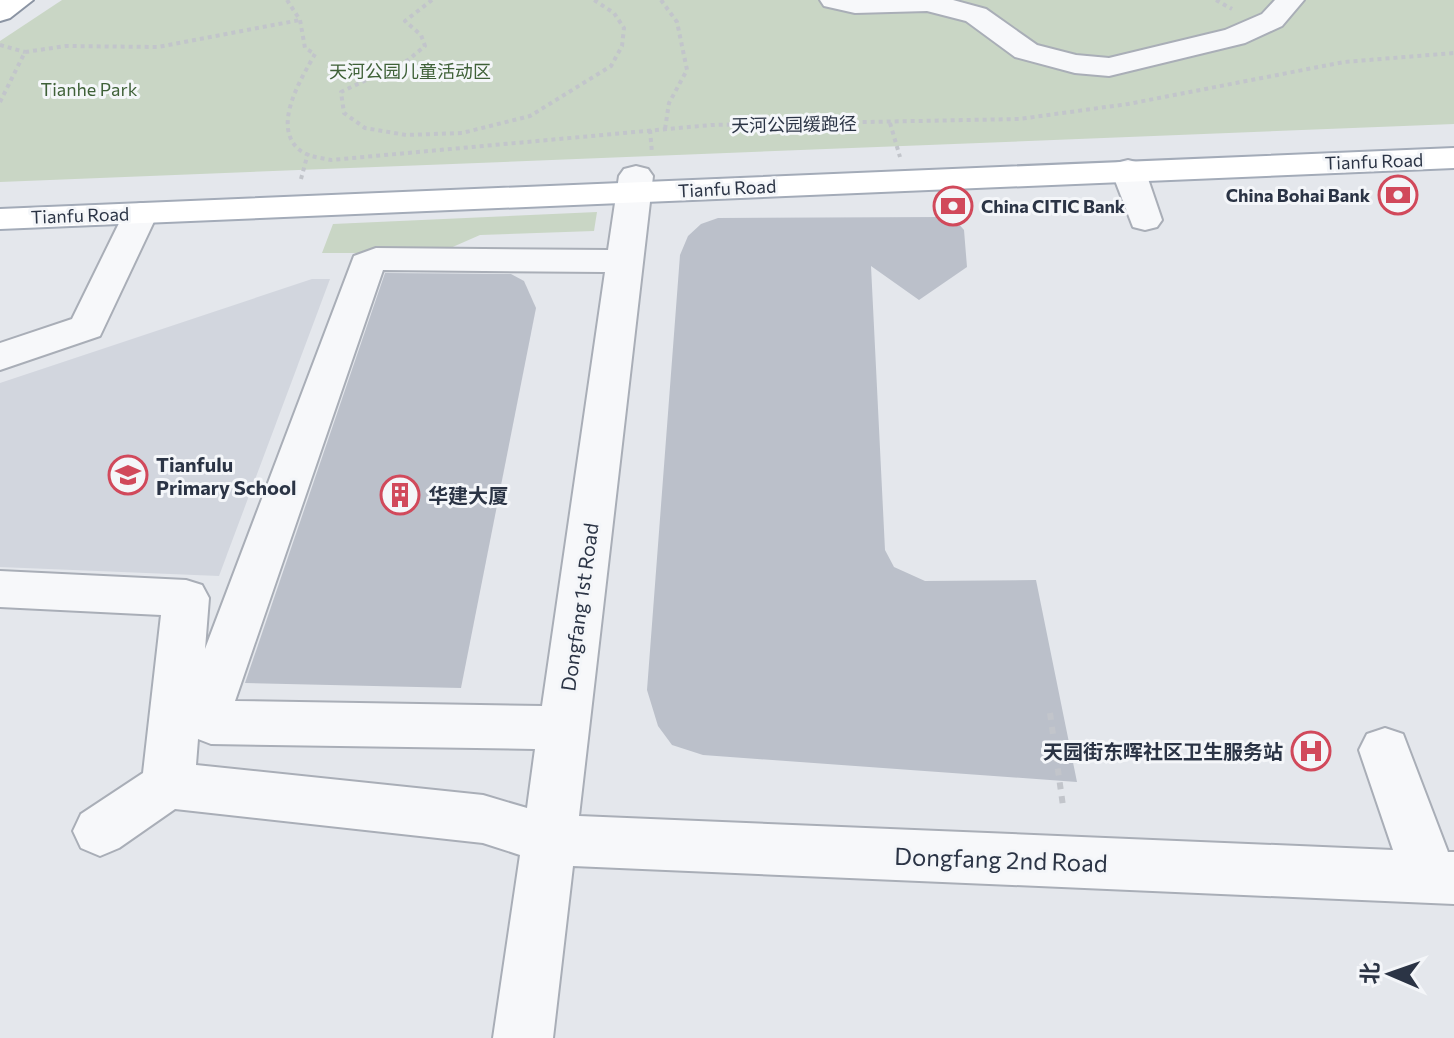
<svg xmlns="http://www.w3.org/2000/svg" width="1454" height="1038" viewBox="0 0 1454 1038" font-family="Commissioner,'Noto Sans SC',sans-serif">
<rect width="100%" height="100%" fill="#e4e7ec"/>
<!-- built -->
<path fill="#d2d6de" d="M 312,279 L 330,279 L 219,576 L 0,567 L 0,383 Z"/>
<!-- green -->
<g fill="#c9d6c5">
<path d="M 62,0 L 1454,0 L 1454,124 L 0,182 L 0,41 Z"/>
<path d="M 597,212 L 594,231 L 480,235 L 439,253 L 322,253 L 333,224 Z"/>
</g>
<!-- building -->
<g fill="#bbc0ca">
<path d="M 944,217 L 957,222 L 964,230 L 967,267 L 919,300 L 871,266 L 885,550 L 894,567 L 925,581 L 1036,580 L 1077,782 L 703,755 L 672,745 L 658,726 L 647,690 L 680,255 L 688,236 L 701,224 L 718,218 Z"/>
<path d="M 385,273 L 511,274 L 524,281 L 536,308 L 461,688 L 245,683 Z"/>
</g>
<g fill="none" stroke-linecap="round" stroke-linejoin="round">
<!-- minor casing -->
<g stroke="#a9aeb7" stroke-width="4">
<g id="minor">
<path d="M 820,0 L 953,0 L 986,9 L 1037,45 L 1076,55 L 1109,58 L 1225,30 L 1262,14 L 1275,0 L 1304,0 L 1282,26 L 1245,43 L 1109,76 L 1075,73 L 1015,57 L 966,21 L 927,11 L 855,13 L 824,6 Z"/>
<path d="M 1128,160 L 1140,163 L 1145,170 L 1162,220 L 1157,227 L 1145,230 L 1133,227 L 1111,170 L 1116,163 Z"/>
<path d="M 636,166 L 648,169 L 653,176 L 579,816 L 1393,850 L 1359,750 L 1367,734 L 1385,728 L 1403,734 L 1448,852 L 1454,852 L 1454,904 L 573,866 L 553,1038 L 493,1038 L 520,855 L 483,843 L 175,809 L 119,848 L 100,856 L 81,848 L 73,831 L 81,814 L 143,773 L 161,615 L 0,607 L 0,571 L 186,580 L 202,585 L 209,598 L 205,649 L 354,256 L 376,248 L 608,250 L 619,176 L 624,169 ZM 383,270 L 605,272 L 542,706 L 235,701 ZM 198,739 L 211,744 L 535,749 L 527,808 L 483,795 L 196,765 Z"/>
<path d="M 141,203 L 153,206 L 158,213 L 100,336 L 0,370 L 0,343 L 72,319 L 124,213 L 129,206 Z"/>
</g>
</g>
<!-- major casing -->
<g stroke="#a3abb8" stroke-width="4">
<path id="major" d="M 1454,148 L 1454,168 L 0,229 L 0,209 Z"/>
</g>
<!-- highway casing -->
<g stroke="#8b94a3" stroke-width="4">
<path id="highway" d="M 0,0 L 33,0 L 10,18 L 0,21 Z"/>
</g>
<!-- path-far1 -->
<g stroke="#c2c5cb" stroke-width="4" stroke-dasharray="4 4" stroke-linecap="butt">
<path d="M 287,0 L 300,20 L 305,48 L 315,54 C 301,79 270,128 301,151 C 309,157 322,158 331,160 L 711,125 L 1019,119 L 1128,104 L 1344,62 L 1454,53"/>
<path d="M 432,0 L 405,21 L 421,35 L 425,46 L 408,60 L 341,92 L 344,113 L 365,128 L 406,135 L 462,133 L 530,116 L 611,66 L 622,46 L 624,28 L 614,13 L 594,0"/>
<path d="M 661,0 L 677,22 L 687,70 L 669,103 L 665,129"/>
<path d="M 1216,0 L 1232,9"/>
<path d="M 0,45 L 25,52"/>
<path d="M 0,102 L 25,52 L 66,46 L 158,47 L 300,20"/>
<path d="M 890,123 L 900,157"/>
<path d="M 650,130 L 652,153"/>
<path d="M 301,179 L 308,153"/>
</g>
<!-- path -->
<path stroke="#c2c5cb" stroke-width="6" stroke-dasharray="7 7" stroke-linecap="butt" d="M 1050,713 L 1063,806"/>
<!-- minor -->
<use href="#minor" fill="#f7f8fa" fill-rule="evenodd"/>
<!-- major -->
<use href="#major" fill="#fff" fill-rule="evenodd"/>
<!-- highway -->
<use href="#highway" fill="#fff" fill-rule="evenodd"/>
</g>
<!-- icons -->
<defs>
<g id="bank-ring" transform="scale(2)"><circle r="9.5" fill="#f4f6f9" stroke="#d1495b" stroke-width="1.5"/><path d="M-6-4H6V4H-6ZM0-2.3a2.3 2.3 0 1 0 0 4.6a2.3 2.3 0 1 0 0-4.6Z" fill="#d1495b"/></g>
<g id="school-ring" transform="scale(2)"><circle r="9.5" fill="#f4f6f9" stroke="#d1495b" stroke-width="1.5"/><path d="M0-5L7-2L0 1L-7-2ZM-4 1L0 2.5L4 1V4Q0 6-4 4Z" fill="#d1495b"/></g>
<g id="building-ring" transform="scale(2)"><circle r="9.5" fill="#f4f6f9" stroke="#d1495b" stroke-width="1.5"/><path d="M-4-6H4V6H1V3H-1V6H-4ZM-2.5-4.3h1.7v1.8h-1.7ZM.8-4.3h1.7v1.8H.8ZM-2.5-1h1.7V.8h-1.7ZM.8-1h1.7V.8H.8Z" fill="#d1495b"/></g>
<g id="hospital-ring" transform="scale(2)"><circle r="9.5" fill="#f4f6f9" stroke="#d1495b" stroke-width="1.5"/><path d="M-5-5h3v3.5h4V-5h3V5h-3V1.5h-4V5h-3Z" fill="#d1495b"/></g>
</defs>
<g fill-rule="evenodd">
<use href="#bank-ring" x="1398" y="195"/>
<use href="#bank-ring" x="953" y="206"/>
<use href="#school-ring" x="128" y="475"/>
<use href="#building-ring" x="400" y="495"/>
<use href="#hospital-ring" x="1311" y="751"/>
</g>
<g text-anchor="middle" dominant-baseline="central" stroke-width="6" stroke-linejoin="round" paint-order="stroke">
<!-- far-park labels -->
<g font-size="18" fill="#3f6138" stroke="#f4f6f9">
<text x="410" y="71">天河公园儿童活动区</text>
<text x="89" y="89">Tianhe Park</text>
</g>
<!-- far-street labels -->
<g font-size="18" fill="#2b3445" stroke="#f4f6f9">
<text transform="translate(794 124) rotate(-1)">天河公园缓跑径</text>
<text transform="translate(1374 161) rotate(-2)">Tianfu Road</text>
<text transform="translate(727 188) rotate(-3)">Tianfu Road</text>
<text transform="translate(80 215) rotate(-2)">Tianfu Road</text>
</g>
<!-- far-poi labels -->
<g font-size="18" font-weight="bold" fill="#2b3445" stroke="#f4f6f9" text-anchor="end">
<text x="1370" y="195">China Bohai Bank</text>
<text x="981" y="206" text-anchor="start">China CITIC Bank</text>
</g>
<!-- poi labels -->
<g font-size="20" font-weight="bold" fill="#2b3445" stroke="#f4f6f9" text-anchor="start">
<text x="156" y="464">Tianfulu<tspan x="156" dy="23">Primary School</tspan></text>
<text x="428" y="495">华建大厦</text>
<text x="1283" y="751" text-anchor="end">天园街东晖社区卫生服务站</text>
</g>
<!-- street labels -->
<g font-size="20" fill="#2b3445" stroke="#f4f6f9">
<text transform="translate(579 607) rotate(-82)">Dongfang 1st Road</text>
</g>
<!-- near-street labels -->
<g font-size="24" fill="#2b3445" stroke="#f4f6f9">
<text transform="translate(1001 859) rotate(2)">Dongfang 2nd Road</text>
</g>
</g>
<!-- north arrow -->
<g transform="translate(1390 974) rotate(272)" stroke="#f4f6f9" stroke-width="6" paint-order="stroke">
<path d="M0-6L14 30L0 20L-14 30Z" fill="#2b3445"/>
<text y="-12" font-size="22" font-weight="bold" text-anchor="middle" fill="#2b3445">北</text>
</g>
</svg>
